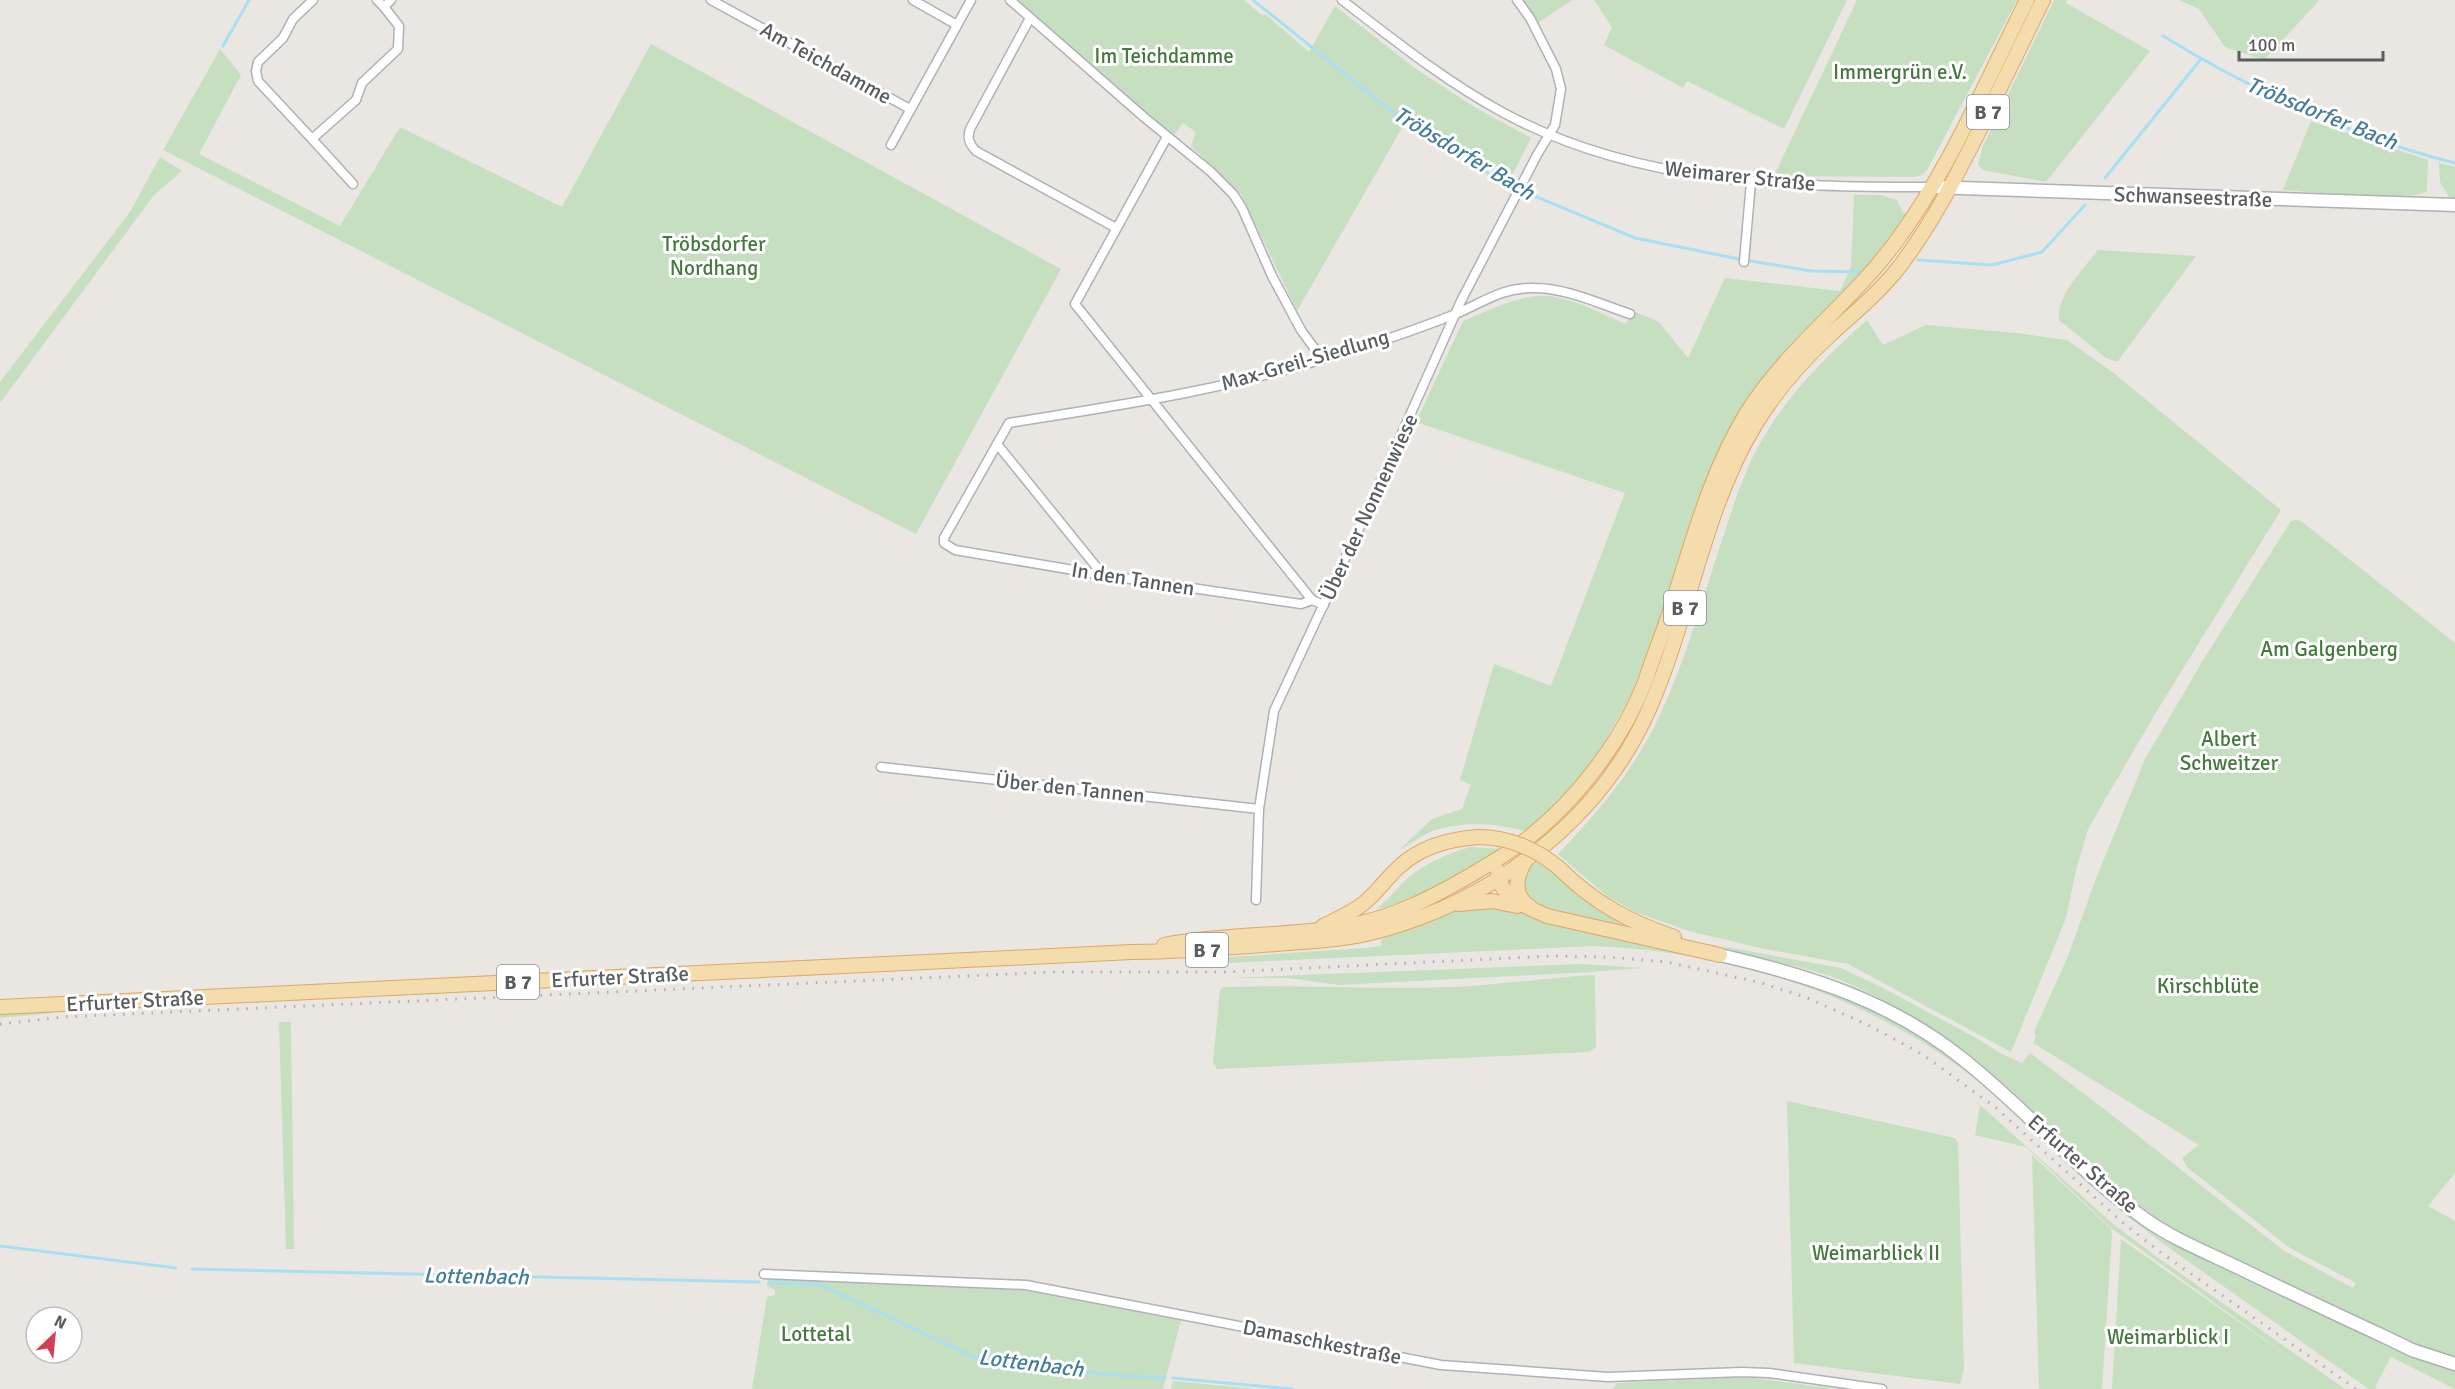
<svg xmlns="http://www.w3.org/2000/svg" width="2455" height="1389" viewBox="0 0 2455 1389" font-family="Signika,sans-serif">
<rect width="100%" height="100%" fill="#eae6e1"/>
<!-- green -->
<g fill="#c5dfc0">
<path d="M 1017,0 L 1244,0 L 1263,16 L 1265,14 L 1309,52 L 1335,6 L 1416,69 L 1476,108 L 1531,138 L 1509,181 L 1407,119 L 1297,311 L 1241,194 L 1191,146 L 1196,132 L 1183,123 L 1173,136 Z"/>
<path d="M 1522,0 L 1572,0 L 1538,23 Z"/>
<path d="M 1594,0 L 1847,0 L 1784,129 L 1687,81 L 1683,88 L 1604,45 L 1612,27 Z"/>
<path d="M 1857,0 L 2017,0 L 1927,170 L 1922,175 L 1913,177 L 1774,176 Z"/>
<path d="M 2054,0 L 2067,0 L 2066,3 L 2150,51 L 2046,182 L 1983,170 L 1978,165 L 1983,146 Z"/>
<path d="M 2179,0 L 2318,0 L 2318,2 L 2264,60 L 2225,47 L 2199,9 Z"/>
<path d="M 651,44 L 1061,269 L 916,534 L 163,150 L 220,49 L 241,75 L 199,154 L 340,226 L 400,127 L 562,207 Z"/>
<path d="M 2311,121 L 2428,160 L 2427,191 C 2410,203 2309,191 2283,190 Z"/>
<path d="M 160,157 L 182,171 L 154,195 L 0,403 L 0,382 L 130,212 Z"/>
<path d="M 2439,163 L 2455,167 L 2455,199 L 2449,197 L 2440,182 Z"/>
<path d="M 1854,195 L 1880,195 L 1897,200 L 1903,212 L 1906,213 L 1903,221 L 1856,286 L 1765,380 L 1663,612 L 1630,697 L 1591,766 L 1529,832 C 1497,823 1459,820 1428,833 C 1418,838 1409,845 1399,850 L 1432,819 L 1462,809 L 1471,785 L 1460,780 L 1494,664 L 1551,686 L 1625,493 L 1416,422 L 1463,321 C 1488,311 1516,296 1543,296 C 1568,295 1603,315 1626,324 L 1633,311 L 1659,322 L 1688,358 L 1725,278 L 1840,291 L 1851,267 Z"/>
<path d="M 2098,250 L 2196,256 L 2117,362 L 2106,358 L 2059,320 C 2056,295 2084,269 2098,250 Z"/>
<path d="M 1867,320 L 1883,345 L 1926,325 L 2016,333 L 2067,340 L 2111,371 L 2281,510 L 2155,714 L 2088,829 L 2076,870 L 2066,918 L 2011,1052 L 1848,964 L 1765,949 L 1689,931 L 1635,912 L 1607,896 L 1558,854 C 1598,812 1636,768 1660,715 C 1686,659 1703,598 1722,540 C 1733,508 1742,476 1758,447 C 1785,397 1825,357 1867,320 Z"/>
<path d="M 2296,520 L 2301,521 L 2455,643 L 2455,1173 L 2428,1206 L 2455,1221 L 2455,1358 L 2433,1353 L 2395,1337 L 2168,1228 C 2086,1176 2026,1096 1946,1039 C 1910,1014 1860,984 1817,972 C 1785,962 1752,959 1721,946 L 1841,968 L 1883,988 L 1976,1038 L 2002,1054 L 2022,1063 L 2030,1053 L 2108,1112 L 2284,1251 L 2353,1288 L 2356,1283 L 2290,1248 L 2188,1168 L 2182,1158 L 2199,1145 L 2033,1043 L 2036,1037 L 2034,1032 L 2068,956 L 2095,881 L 2145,759 L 2205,657 L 2291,521 Z"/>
<path d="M 1470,847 L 1502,849 C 1461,873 1423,900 1376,909 C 1388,901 1396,889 1407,879 C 1425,863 1447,854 1470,847 Z"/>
<path d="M 1542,862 L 1624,922 L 1622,928 C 1597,922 1569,918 1545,907 C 1523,897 1511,867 1542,862 Z"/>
<path d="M 1483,904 L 1510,909 L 1551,923 L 1760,968 L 1861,1002 L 1914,1031 L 1958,1061 L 2120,1206 L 2429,1362 L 2455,1370 L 2455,1389 L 2391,1357 L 2375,1387 L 2377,1389 L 2369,1389 C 2320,1355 2272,1320 2223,1286 C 2191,1263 2158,1241 2127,1216 C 2075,1174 2031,1122 1978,1081 C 1870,996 1733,952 1596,946 L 1226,963 L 1226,959 L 1229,957 L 1365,948 L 1381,946 L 1381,940 C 1412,924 1448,910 1483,904 Z"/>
<path d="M 1581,964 L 1642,968 L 1590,972 L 1339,985 L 1289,978 L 1229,978 Z"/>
<path d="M 1593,975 L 1595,976 L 1596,1047 L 1589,1052 L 1217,1069 L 1213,1062 L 1220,990 L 1224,987 C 1301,984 1376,990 1452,987 C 1499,985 1546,978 1593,975 Z"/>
<path d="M 53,1008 L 53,1013 L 0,1018 L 0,1011 Z"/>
<path d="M 279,1022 L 291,1022 L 294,1249 L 286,1249 Z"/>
<path d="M 1787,1101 L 1955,1138 L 1958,1143 L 1964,1369 L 1960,1384 L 1794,1363 Z"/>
<path d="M 1980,1105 L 2113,1224 L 2157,1257 L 2345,1389 L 2112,1389 L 2121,1239 L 2296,1362 L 2111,1228 L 2026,1147 L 1975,1135 Z"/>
<path d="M 2032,1155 L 2110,1228 L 2112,1233 L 2102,1389 L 2039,1389 Z"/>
<path d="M 768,1278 L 1024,1290 L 1181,1320 L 1163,1389 L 752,1389 L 767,1297 L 775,1295 L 775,1290 L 767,1286 Z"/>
<path d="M 1747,1377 L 1837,1389 L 1613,1389 L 1617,1383 Z"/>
<path d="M 1173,1381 L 1256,1389 L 1171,1389 Z"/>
</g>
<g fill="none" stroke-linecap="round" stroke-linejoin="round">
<!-- stream -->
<g stroke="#a8dff3" stroke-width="3">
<path d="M 1253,0 L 1412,128 L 1508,185 L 1635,238 L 1739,259"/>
<path d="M 2163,36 C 2253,91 2352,137 2455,163"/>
<path d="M 223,46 L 249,0"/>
<path d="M 2105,178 L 2201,59"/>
<path d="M 1918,260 L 1992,265 L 2042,252 L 2085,205"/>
<path d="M 1751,261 L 1811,271 L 1860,272"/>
<path d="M 0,1246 L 176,1268"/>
<path d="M 192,1269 L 759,1282"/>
<path d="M 769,1283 L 819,1284 L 980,1360 L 1125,1376 L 1165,1378"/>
<path d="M 1173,1378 L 1292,1389"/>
</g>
<!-- street casing -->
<g stroke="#aeb2b5" stroke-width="11">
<g id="street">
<path d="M 313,0 L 293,19 L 283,38 L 258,62 L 256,71 L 258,81 L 312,139 L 356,100 L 362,83 L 398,49 L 399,26 L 384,7"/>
<path d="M 377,0 L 384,7 L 391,0"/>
<path d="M 711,0 L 910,109"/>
<path d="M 913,0 L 957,25"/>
<path d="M 1010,0 L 1145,118 L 1210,171 L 1233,194 L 1242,208 L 1272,276 L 1301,330 L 1322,359"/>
<path d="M 1342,0 C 1394,40 1445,81 1502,112 C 1634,184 1785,187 1931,187"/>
<path d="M 1030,18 L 970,129 C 967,138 969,144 976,151 L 1116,228"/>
<path d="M 1167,137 L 1075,304 L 1312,600"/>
<path d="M 312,139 L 353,184"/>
<path d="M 891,145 L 971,0"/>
<path d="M 1744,262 L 1751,182"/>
<path d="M 997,444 L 1103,575"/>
<path d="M 1324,605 L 1312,600 L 1301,604 L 1103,575 L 955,550 L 944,543 L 944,538 L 1009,423 C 1114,406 1218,391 1320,360 C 1364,347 1410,332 1453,315 C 1481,304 1501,287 1534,288 C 1567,288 1600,304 1630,314"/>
<path d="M 881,767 L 1259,809"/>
<path d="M 1256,900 L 1259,809 L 1274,711 L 1369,507 L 1461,301 L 1537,155 L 1555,125 L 1561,89 L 1556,69 L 1530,18 L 1517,0"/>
<path d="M 764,1274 L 1026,1285 L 1441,1365 L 1608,1377 L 1742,1372 L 1769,1373 L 1882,1389"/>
</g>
</g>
<!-- secondary casing -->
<g stroke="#adb1b4" stroke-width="15">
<g id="secondary">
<path d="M 1931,187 L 2455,205"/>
<path d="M 1720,955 C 1811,976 1891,1001 1964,1060 C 2027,1110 2079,1172 2145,1219 C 2173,1239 2206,1252 2237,1267 C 2285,1290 2333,1313 2381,1335 L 2412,1350 L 2455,1364"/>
</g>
</g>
<!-- primary casing -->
<g stroke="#dea766" stroke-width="16">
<g id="primary">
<path d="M 1525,861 C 1516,878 1512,894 1530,907"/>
<path d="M 1559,868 C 1593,902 1629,922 1674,937"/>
<path d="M 1498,871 L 1501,885 L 1512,900 L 1547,916 L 1720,955"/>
<path d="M 1459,904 L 1492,901 L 1517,906"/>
<path d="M 1323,926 C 1337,919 1352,913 1364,903 C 1378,892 1387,877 1400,866 C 1422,846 1449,839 1478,837"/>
<path d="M 1164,945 C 1227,933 1293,937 1356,924 C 1395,916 1429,899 1464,879 C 1486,866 1508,854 1528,838 C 1578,799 1624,738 1646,679 C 1653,657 1662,636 1669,614 C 1692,545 1708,477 1746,414 C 1786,349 1850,304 1895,243 C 1950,169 1986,81 2027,0"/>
<path d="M 0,1007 L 1132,952 C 1181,952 1228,948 1276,944 C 1312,941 1347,940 1382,930 C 1497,898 1602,818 1650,707 C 1690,615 1703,511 1755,425 C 1775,392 1801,362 1829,336 C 1854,313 1879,293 1900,266 C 1934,221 1958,173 1983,123 C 2003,82 2023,41 2043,0"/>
</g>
</g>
<!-- street -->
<use href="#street" stroke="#fff" stroke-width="8"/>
<!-- secondary -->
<use href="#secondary" stroke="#fff" stroke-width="12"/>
<!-- primary -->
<use href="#primary" stroke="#f4dcac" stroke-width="14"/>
<!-- rail -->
<path stroke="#adaeae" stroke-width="3" stroke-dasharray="1.5 8" stroke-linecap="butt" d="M 0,1024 L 63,1017 L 1053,972 L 1226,972 L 1551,956 L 1608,957 L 1667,962 L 1758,982 L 1805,997 L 1866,1024 L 1922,1054 L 1995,1107 L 2122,1222 L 2160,1252 L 2356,1389"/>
<!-- primary-bridge casing -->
<g stroke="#dea766" stroke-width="16" stroke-linecap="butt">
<path id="primary-bridge" d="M 1478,837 C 1509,837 1536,849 1559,868"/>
</g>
<!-- primary-bridge -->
<use href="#primary-bridge" stroke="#f4dcac" stroke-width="14"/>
</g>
<g text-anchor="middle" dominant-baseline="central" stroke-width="6" stroke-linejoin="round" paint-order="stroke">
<!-- shield labels -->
<g fill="#fff" stroke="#8b8e90" stroke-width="1.5">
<rect x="1967" y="95" width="42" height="34" rx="4.5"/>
<rect x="1664" y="591" width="42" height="34" rx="4.5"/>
<rect x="1186" y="933" width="42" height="34" rx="4.5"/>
<rect x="497" y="965" width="42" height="34" rx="4.5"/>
</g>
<g font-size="20" font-weight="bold" fill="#595d60">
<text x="1988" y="112">B 7</text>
<text x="1685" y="608">B 7</text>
<text x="1207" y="950">B 7</text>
<text x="518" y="982">B 7</text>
</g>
<!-- park labels -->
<g font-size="21" fill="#457a3e" stroke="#fff">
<text x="1164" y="56">Im Teichdamme</text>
<text x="1900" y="72">Immergrün e.V.</text>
<text x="714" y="244">Tröbsdorfer<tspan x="714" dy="24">Nordhang</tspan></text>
<text x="2329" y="649">Am Galgenberg</text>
<text x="2229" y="739">Albert<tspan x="2229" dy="24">Schweitzer</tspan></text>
<text x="2208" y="986">Kirschblüte</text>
<text x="1876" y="1253">Weimarblick II</text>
<text x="816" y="1334">Lottetal</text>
<text x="2168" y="1337">Weimarblick I</text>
</g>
<!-- street labels -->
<g font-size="21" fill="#595d60" stroke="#fff">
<text transform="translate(826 63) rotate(29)">Am Teichdamme</text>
<text transform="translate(1740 176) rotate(6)">Weimarer Straße</text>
<text transform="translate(2193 197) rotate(2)">Schwanseestraße</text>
<text transform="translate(1305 360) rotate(-16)">Max-Greil-Siedlung</text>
<text transform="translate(1369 507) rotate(-65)">Über der Nonnenwiese</text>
<text transform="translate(1133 579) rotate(9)">In den Tannen</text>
<text transform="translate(1070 788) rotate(6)">Über den Tannen</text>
<text transform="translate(620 977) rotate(-3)">Erfurter Straße</text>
<text transform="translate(135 1001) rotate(-3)">Erfurter Straße</text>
<text transform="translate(2083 1164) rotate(41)">Erfurter Straße</text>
<text transform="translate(1322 1342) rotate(11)">Damaschkestraße</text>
</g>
<!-- water labels -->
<g font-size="22" font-style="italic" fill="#467d9a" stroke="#fff">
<text transform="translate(2322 113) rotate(22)">Tröbsdorfer Bach</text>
<text transform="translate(1464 153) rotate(31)">Tröbsdorfer Bach</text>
<text transform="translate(476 1276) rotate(1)">Lottenbach</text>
<text transform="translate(1031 1363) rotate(7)">Lottenbach</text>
</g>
</g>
<!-- north arrow -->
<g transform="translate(54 1335) rotate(26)"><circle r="28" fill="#ffffff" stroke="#bdbebf" stroke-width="1.5"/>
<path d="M0-4.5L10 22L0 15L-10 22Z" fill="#d1404e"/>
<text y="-9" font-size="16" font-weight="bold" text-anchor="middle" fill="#595d60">N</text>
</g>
<!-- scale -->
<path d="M2239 51v9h144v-9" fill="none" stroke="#595d60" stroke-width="3"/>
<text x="2248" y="51" font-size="18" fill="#595d60" stroke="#ffffff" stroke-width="4.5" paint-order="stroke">100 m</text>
</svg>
